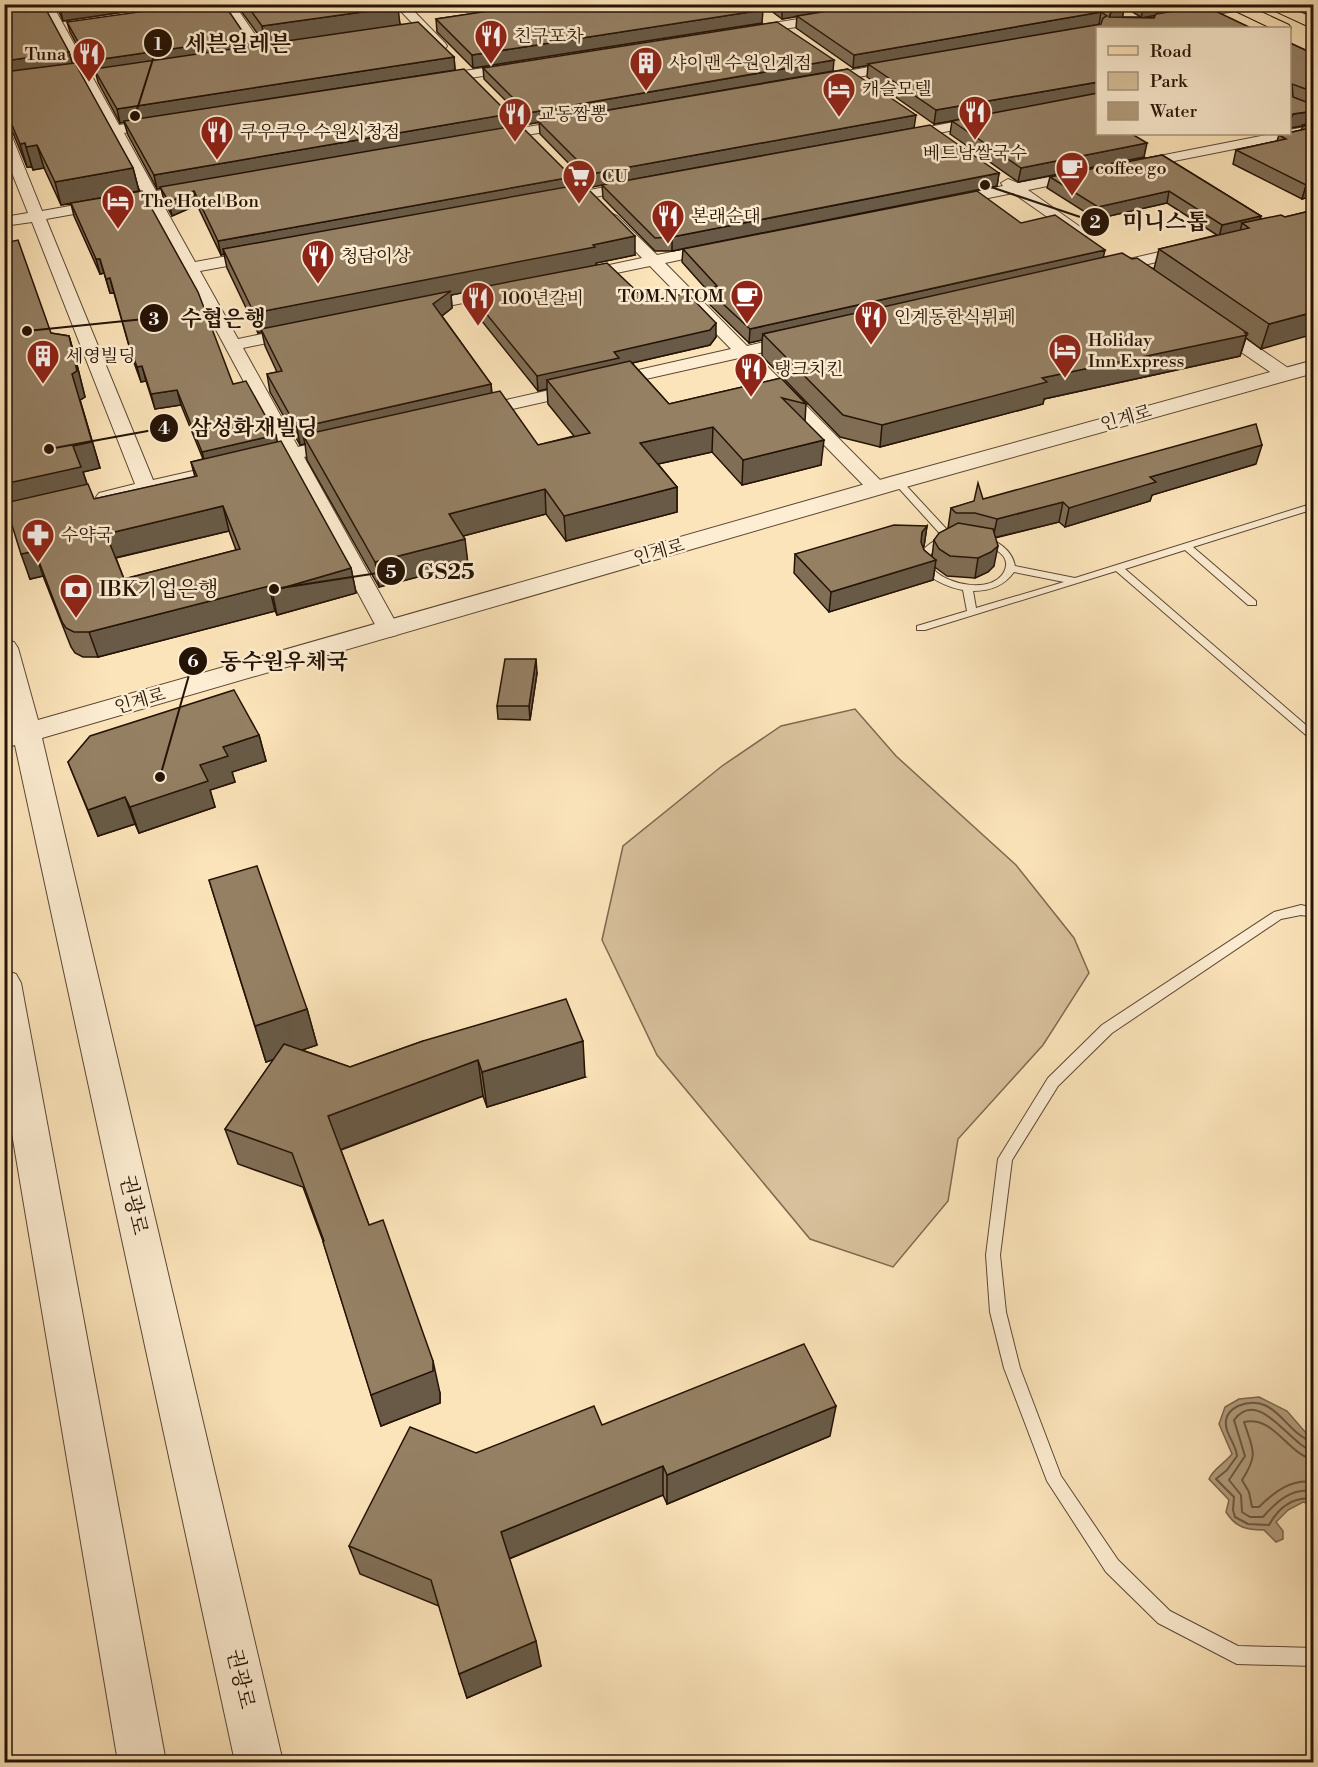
<svg xmlns="http://www.w3.org/2000/svg" width="1318" height="1767" viewBox="0 0 1318 1767" font-family="'Libre Bodoni','Noto Serif KR',serif">
<rect width="100%" height="100%" fill="#fce4ba"/>
<filter id="stains"><feTurbulence type="fractalNoise" baseFrequency=".00333" numOctaves="4"/><feColorMatrix values="0 0 0 0 .2 0 0 0 0 .09 0 0 0 0 .02 0 0 0 .5 -.17"/></filter>
<radialGradient id="worn" r=".72"><stop offset=".6" stop-color="#630" stop-opacity="0"/><stop offset="1" stop-color="#630" stop-opacity=".3"/></radialGradient>
<!-- green -->
<path fill="#d7c09b" stroke="#7e6a50" stroke-width="1.5" d="M 855,709 L 896,756 L 1016,865 L 1074,938 L 1089,973 L 1043,1045 L 958,1139 L 948,1201 L 893,1267 L 810,1239 L 657,1055 L 602,940 L 623,846 L 722,766 L 781,726 Z"/>
<!-- water -->
<path fill="#b39d7d" stroke="#7a664d" stroke-width="1.5" d="M 1259,1397 L 1287,1411 L 1313,1441 L 1313,1505 L 1303,1502 L 1288,1510 L 1276,1522 L 1283,1531 L 1283,1539 L 1276,1542 L 1264,1530 C 1247,1530 1236,1528 1226,1512 L 1229,1500 L 1209,1479 C 1213,1469 1225,1463 1232,1454 L 1219,1424 L 1225,1407 L 1239,1399 Z"/>
<g fill="none" stroke-linecap="round" stroke-linejoin="round">
<!-- shore -->
<g stroke="#6c5842" stroke-width="2">
<path d="M 1314,1443 C 1284,1433 1276,1391 1238,1406 C 1232,1409 1227,1413 1226,1420 C 1224,1433 1236,1443 1237,1456 L 1227,1470 L 1216,1479 L 1234,1497 L 1233,1510 L 1235,1517 L 1248,1524 L 1269,1525 C 1279,1507 1293,1496 1314,1499"/>
<path d="M 1314,1451 C 1290,1447 1260,1386 1234,1420 L 1245,1456 L 1229,1480 L 1241,1495 L 1242,1512 L 1250,1517 L 1263,1517 C 1277,1501 1291,1488 1314,1491"/>
<path d="M 1314,1460 C 1286,1453 1275,1416 1244,1422 C 1253,1450 1259,1454 1242,1480 L 1249,1492 L 1252,1507 L 1259,1507 C 1275,1491 1291,1479 1314,1482"/>
</g>
<!-- service casing -->
<g stroke="#5b4733" stroke-width="2">
<g id="service">
<path d="M 425,4 L 431,4 L 432,5 L 429,7 Z"/>
<path d="M 898,479 L 901,480 L 952,535 C 975,531 1010,540 1015,566 L 1075,578 L 1314,503 L 1314,509 L 1193,547 L 1256,601 L 1256,605 L 1248,605 L 1185,550 L 1125,569 L 1314,732 L 1314,742 L 1116,571 L 925,630 L 917,630 L 917,626 L 967,611 L 963,590 C 930,584 896,556 943,537 L 895,484 L 895,480 ZM 954,540 C 968,540 1017,547 1004,572 C 992,594 948,585 934,570 C 919,554 942,545 954,540 ZM 1014,572 L 1064,582 L 976,608 L 973,591 C 990,591 1004,586 1014,572 Z"/>
<path d="M 1301,905 L 1314,908 L 1314,917 L 1301,915 L 1281,919 L 1112,1033 L 1058,1086 L 1012,1160 L 1000,1255 L 1006,1312 L 1020,1368 L 1061,1476 L 1118,1560 L 1170,1611 L 1238,1646 L 1314,1648 L 1314,1666 L 1237,1664 L 1231,1661 L 1158,1623 L 1106,1572 L 1047,1481 L 1004,1368 L 990,1312 L 986,1255 L 998,1159 L 1048,1078 L 1102,1025 L 1274,912 Z"/>
</g>
</g>
<!-- minor casing -->
<g stroke="#5b4733" stroke-width="2">
<g id="minor">
<path d="M 40,4 L 52,4 L 119,125 L 160,119 L 167,123 L 160,127 L 124,133 L 156,191 L 196,184 L 203,188 L 201,191 L 160,199 L 195,262 L 260,250 L 268,255 L 260,260 L 200,271 L 238,339 L 295,327 L 301,328 L 303,332 L 301,336 L 243,348 L 298,447 L 339,437 L 346,439 L 348,443 L 346,447 L 304,457 L 400,630 L 397,635 L 389,637 L 381,635 L 378,630 L 287,461 L 106,503 L 99,501 L 96,497 L 99,493 L 135,484 L 32,222 L 4,226 L 4,217 L 28,213 L 4,153 L 4,130 L 11,134 L 42,211 L 142,193 ZM 147,201 L 281,451 L 153,480 L 46,219 Z"/>
<path d="M 222,4 L 234,4 L 267,52 L 265,55 L 257,55 Z"/>
<path d="M 394,4 L 407,4 L 445,43 L 447,46 L 445,49 L 437,49 Z"/>
<path d="M 1229,4 L 1239,4 L 1241,7 L 1235,11 L 1132,28 L 1108,28 L 1114,24 Z"/>
<path d="M 830,14 L 834,15 L 834,21 L 747,35 L 741,31 L 747,27 Z"/>
<path d="M 902,61 L 907,62 L 908,65 L 907,68 L 820,84 L 813,80 L 820,76 Z"/>
<path d="M 518,63 L 524,67 L 523,70 L 436,83 L 429,79 L 436,75 Z"/>
<path d="M 985,116 L 992,120 L 990,123 L 903,140 L 896,136 L 903,132 Z"/>
<path d="M 574,119 L 579,120 L 581,123 L 579,126 L 492,141 L 485,137 L 492,133 Z"/>
<path d="M 1314,125 L 1314,133 L 1134,169 L 1127,165 L 1134,161 L 1271,134 L 1290,134 L 1290,130 Z"/>
<path d="M 1081,171 L 1086,172 L 1088,175 L 1086,178 L 1028,190 L 1086,231 L 1089,234 L 1081,239 L 1076,237 L 1013,193 L 949,206 L 942,202 L 944,199 L 1003,186 L 1001,183 L 1008,179 L 1018,183 Z"/>
<path d="M 637,181 L 644,185 L 642,188 L 558,204 L 551,200 L 558,196 Z"/>
<path d="M 612,214 L 617,216 L 657,255 L 716,243 L 722,245 L 724,248 L 722,251 L 665,263 L 747,346 L 795,335 L 801,336 L 804,340 L 801,344 L 755,354 L 884,484 L 887,488 L 884,492 L 870,492 L 739,358 L 477,417 L 471,416 L 468,412 L 471,408 L 731,349 L 650,266 L 578,281 L 572,279 L 570,276 L 572,273 L 642,258 L 604,219 Z"/>
<path d="M 1190,245 L 1196,247 L 1198,250 L 1196,253 L 1109,273 L 1101,268 L 1103,265 Z"/>
<path d="M 501,286 L 509,291 L 507,294 L 419,312 L 411,307 L 419,302 Z"/>
<path d="M 1215,321 L 1221,322 L 1291,370 L 1294,374 L 1291,378 L 1279,378 L 1209,330 L 1207,326 L 1209,322 Z"/>
<path d="M 44,506 L 51,508 L 54,512 L 51,516 L 4,527 L 4,515 Z"/>
</g>
</g>
<!-- tertiary casing -->
<g stroke="#5b4733" stroke-width="2">
<g id="tertiary">
<path d="M 1314,360 L 1314,373 L 906,487 L 42,738 L 283,1762 L 235,1762 L 15,745 L 4,748 L 4,729 L 11,727 L 4,702 L 4,640 L 14,642 L 18,648 L 38,720 L 890,477 Z"/>
<path d="M 4,970 L 16,974 L 21,983 L 166,1762 L 118,1762 L 4,1086 Z"/>
</g>
</g>
<!-- primary casing -->
<g stroke="#251306" stroke-width="2">
<g id="primary">
<path d="M 1221,4 L 1244,4 L 1289,25 L 1291,28 L 1290,30 L 1271,28 Z"/>
<path d="M 1260,4 L 1281,4 L 1314,18 L 1314,29 Z"/>
</g>
</g>
<!-- service -->
<use href="#service" fill="#fdedd2" fill-rule="evenodd"/>
<!-- minor -->
<use href="#minor" fill="#fdedd2" fill-rule="evenodd"/>
<!-- tertiary -->
<use href="#tertiary" fill="#fdedd2" fill-rule="evenodd"/>
<!-- primary -->
<use href="#primary" fill="#fce4ba" fill-rule="evenodd"/>
</g>
<!-- wall -->
<g fill="#806e56" stroke="#251306" stroke-width="1.5" fill-rule="evenodd">
<path d="M 4,4 L 69,52 L 72,63 L 133,168 L 139,191 L 233,384 L 277,441 L 351,568 L 356,593 L 277,615 L 275,611 L 98,657 L 83,657 L 75,653 L 71,647 L 43,576 L 30,579 L 8,502 L 51,333 L 69,336 L 76,361 L 85,397 L 80,400 L 100,468 L 83,472 L 87,484 L 94,499 L 195,477 L 191,462 L 203,459 L 181,405 L 155,409 L 146,381 L 141,382 L 133,360 L 114,293 L 110,293 L 104,273 L 100,274 L 74,216 L 71,204 L 61,205 L 44,168 L 33,170 L 32,167 L 27,167 L 13,133 L 4,128 ZM 229,531 L 236,550 L 124,579 L 116,558 Z"/>
<path d="M 57,4 L 178,4 L 63,21 L 60,14 Z"/>
<path d="M 236,4 L 395,4 L 400,24 L 454,57 L 455,70 L 510,127 L 572,186 L 635,255 L 596,263 L 596,265 L 648,302 L 716,337 L 710,345 L 632,363 L 669,404 L 781,378 L 806,404 L 805,421 L 821,465 L 742,485 L 712,452 L 658,464 L 677,487 L 677,512 L 566,541 L 546,514 L 463,536 L 468,564 L 379,587 L 307,460 L 305,444 L 300,445 L 270,392 L 267,374 L 277,372 L 265,346 L 262,332 L 258,333 L 227,268 L 224,254 L 221,255 L 197,205 L 172,216 L 164,201 L 161,188 L 157,189 L 128,135 L 124,122 L 120,123 L 98,82 L 95,70 L 91,71 L 70,32 L 67,22 L 249,46 L 265,44 ZM 467,291 L 469,305 L 538,391 L 547,389 L 548,404 L 574,436 L 538,445 L 492,393 L 491,384 L 442,316 L 452,308 L 451,295 Z"/>
<path d="M 469,4 L 756,4 L 762,23 L 473,68 L 437,32 L 436,19 L 477,13 Z"/>
<path d="M 762,4 L 872,4 L 1124,8 L 1122,17 L 1141,17 L 1119,4 L 1185,4 L 1184,10 L 1251,28 L 1098,28 L 1098,134 L 1144,157 L 1018,182 L 950,134 L 952,121 L 934,124 L 867,77 L 868,65 L 853,68 L 796,28 L 797,16 L 782,19 ZM 1155,15 L 1154,18 L 1143,17 Z"/>
<path d="M 1290,43 L 1314,54 L 1314,196 L 1302,199 L 1233,164 L 1236,150 L 1277,141 L 1279,135 L 1301,130 L 1303,126 L 1290,128 Z"/>
<path d="M 483,68 L 833,71 L 529,124 L 484,79 Z"/>
<path d="M 848,69 L 592,187 L 540,134 L 539,122 Z"/>
<path d="M 1162,155 L 1261,216 L 1260,219 L 1285,217 L 1314,210 L 1261,349 L 1246,338 L 1240,356 L 1044,399 L 1043,404 L 880,447 L 840,437 L 762,356 L 762,340 L 749,343 L 707,302 L 707,290 L 682,262 L 683,249 L 672,251 L 655,251 L 603,198 L 602,185 L 999,173 L 997,186 L 702,245 L 1021,223 L 1104,257 L 1132,259 L 1154,269 L 1159,249 L 1217,235 L 1167,203 L 1096,219 L 1047,188 L 1050,177 Z"/>
<path d="M 1256,464 L 1152,495 L 1150,501 L 1065,527 L 1059,522 L 995,538 L 994,566 L 988,572 L 975,578 L 947,576 L 936,568 L 935,567 L 933,580 L 829,612 L 794,573 L 795,554 L 927,526 L 924,546 L 923,548 L 924,550 L 932,557 L 934,540 L 948,528 L 951,508 L 983,499 Z"/>
<path d="M 537,673 L 530,720 L 498,719 L 497,706 Z"/>
<path d="M 259,735 L 266,761 L 232,772 L 235,782 L 210,790 L 215,807 L 139,833 L 135,824 L 98,836 L 68,762 Z"/>
<path d="M 209,880 L 307,1009 L 317,1045 L 302,1050 L 350,1067 L 423,1041 L 585,1077 L 487,1107 L 483,1096 L 341,1150 L 369,1225 L 440,1393 L 440,1403 L 381,1426 L 323,1241 L 303,1187 L 238,1164 L 225,1129 L 274,1059 L 266,1062 Z"/>
<path d="M 602,1425 L 830,1436 L 667,1504 L 663,1495 L 509,1559 L 541,1666 L 467,1698 L 439,1606 L 360,1574 L 349,1546 L 476,1453 Z"/>
</g>
<!-- shaded-wall -->
<g fill="#685a46" stroke="#251306" stroke-width="1.5">
<path d="M 59,4 L 178,4 L 63,21 Z"/>
<path d="M 477,4 L 534,4 L 477,13 Z"/>
<path d="M 792,4 L 872,4 L 782,19 L 782,6 Z"/>
<path d="M 1147,4 L 1185,4 L 1184,10 L 1141,18 L 1144,5 Z"/>
<path d="M 398,7 L 400,25 L 265,45 L 262,26 Z"/>
<path d="M 1124,8 L 1122,21 L 1109,17 L 1112,10 Z"/>
<path d="M 763,10 L 762,23 L 473,68 L 472,55 Z"/>
<path d="M 1101,12 L 1099,25 L 853,68 L 854,55 Z"/>
<path d="M 247,38 L 249,47 L 91,71 L 89,61 Z"/>
<path d="M 69,52 L 75,73 L 4,84 L 4,61 Z"/>
<path d="M 454,57 L 455,70 L 120,123 L 117,109 Z"/>
<path d="M 834,60 L 833,71 L 529,124 L 528,113 Z"/>
<path d="M 1098,82 L 1098,95 L 934,124 L 936,110 Z"/>
<path d="M 1314,111 L 1314,124 L 1290,128 L 1291,118 L 1293,114 Z"/>
<path d="M 509,114 L 510,128 L 157,189 L 154,175 Z"/>
<path d="M 916,115 L 914,128 L 592,187 L 591,174 Z"/>
<path d="M 25,143 L 32,167 L 27,167 L 20,144 Z"/>
<path d="M 1147,143 L 1144,157 L 1018,182 L 1021,168 Z"/>
<path d="M 37,145 L 44,168 L 33,170 L 26,147 Z"/>
<path d="M 4,157 L 8,170 L 4,171 Z"/>
<path d="M 133,168 L 139,191 L 61,205 L 55,182 Z"/>
<path d="M 999,173 L 997,186 L 672,251 L 672,237 Z"/>
<path d="M 572,177 L 572,191 L 223,249 L 224,254 L 221,255 L 218,241 Z"/>
<path d="M 1314,183 L 1314,196 L 1302,199 L 1306,185 Z"/>
<path d="M 194,191 L 197,205 L 172,216 L 169,202 Z"/>
<path d="M 1169,191 L 1167,203 L 1096,219 L 1098,207 Z"/>
<path d="M 1261,216 L 1257,228 L 1249,228 L 1242,223 L 1240,232 L 1219,237 L 1222,225 Z"/>
<path d="M 635,236 L 635,255 L 596,263 L 596,266 L 451,295 L 452,308 L 435,321 L 433,304 L 261,329 L 262,332 L 258,333 L 254,313 Z"/>
<path d="M 1105,250 L 1102,263 L 763,334 L 762,340 L 749,343 L 750,329 Z"/>
<path d="M 96,259 L 100,259 L 104,273 L 100,274 Z"/>
<path d="M 110,278 L 114,293 L 110,293 L 106,279 Z"/>
<path d="M 1314,312 L 1314,334 L 1261,349 L 1269,324 Z"/>
<path d="M 716,323 L 716,337 L 710,345 L 619,366 L 547,380 L 547,389 L 538,391 L 537,376 L 614,352 Z"/>
<path d="M 1247,333 L 1240,356 L 1044,399 L 1043,404 L 880,447 L 882,425 L 1042,378 Z"/>
<path d="M 69,336 L 76,361 L 85,397 L 80,400 L 100,468 L 83,472 L 90,493 L 11,511 L 4,494 L 4,484 L 73,446 L 72,374 Z"/>
<path d="M 142,366 L 146,381 L 141,382 L 137,367 Z"/>
<path d="M 491,384 L 492,402 L 303,435 L 305,444 L 300,445 L 297,428 Z"/>
<path d="M 177,390 L 181,405 L 155,409 L 151,394 Z"/>
<path d="M 713,427 L 712,452 L 640,468 L 640,443 Z"/>
<path d="M 276,435 L 279,450 L 206,467 L 202,452 Z"/>
<path d="M 824,440 L 821,465 L 742,485 L 743,460 Z"/>
<path d="M 1262,445 L 1256,464 L 1152,495 L 1150,501 L 1065,527 L 1069,508 L 1150,477 Z"/>
<path d="M 677,487 L 677,512 L 566,541 L 564,516 Z"/>
<path d="M 545,489 L 546,514 L 452,539 L 449,514 Z"/>
<path d="M 1063,502 L 1059,522 L 993,538 L 997,519 Z"/>
<path d="M 223,506 L 229,531 L 114,558 L 106,534 Z"/>
<path d="M 927,526 L 924,546 L 919,552 L 922,532 Z"/>
<path d="M 465,539 L 468,564 L 379,587 L 375,562 Z"/>
<path d="M 998,546 L 994,566 L 988,572 L 975,578 L 978,558 Z"/>
<path d="M 35,551 L 43,576 L 30,579 L 21,554 Z"/>
<path d="M 936,560 L 933,580 L 829,612 L 831,592 Z"/>
<path d="M 351,568 L 356,593 L 277,615 L 272,591 Z"/>
<path d="M 269,586 L 275,611 L 98,657 L 89,632 Z"/>
<path d="M 536,659 L 537,673 L 530,720 L 529,706 Z"/>
<path d="M 259,735 L 266,761 L 232,772 L 235,782 L 210,790 L 215,807 L 139,833 L 130,807 L 200,765 L 223,747 Z"/>
<path d="M 125,797 L 135,824 L 98,836 L 88,810 Z"/>
<path d="M 307,1009 L 317,1045 L 266,1062 L 255,1026 Z"/>
<path d="M 583,1041 L 585,1077 L 487,1107 L 482,1072 Z"/>
<path d="M 478,1060 L 483,1096 L 337,1151 L 328,1116 Z"/>
<path d="M 433,1361 L 440,1393 L 440,1403 L 381,1426 L 371,1395 Z"/>
<path d="M 836,1406 L 830,1436 L 667,1504 L 667,1475 Z"/>
<path d="M 663,1466 L 663,1495 L 506,1560 L 501,1532 Z"/>
<path d="M 536,1641 L 541,1666 L 467,1698 L 459,1674 Z"/>
</g>
<!-- building -->
<g fill="#958064" stroke="#251306" stroke-width="1.5" fill-rule="evenodd">
<path d="M 4,4 L 43,4 L 69,52 L 4,61 Z"/>
<path d="M 195,4 L 224,4 L 247,38 L 89,61 L 67,22 Z"/>
<path d="M 246,4 L 395,4 L 398,7 L 262,26 Z"/>
<path d="M 534,4 L 756,4 L 763,10 L 472,55 L 436,19 Z"/>
<path d="M 872,4 L 1118,4 L 1124,8 L 1112,10 L 1109,17 L 1154,18 L 1156,14 L 1205,6 L 1251,28 L 1098,28 L 1098,82 L 936,110 L 868,64 L 1101,24 L 1103,18 L 1107,16 L 1101,12 L 854,55 L 797,16 Z"/>
<path d="M 418,22 L 454,57 L 117,109 L 94,69 Z"/>
<path d="M 777,22 L 834,60 L 528,113 L 483,68 Z"/>
<path d="M 1290,43 L 1314,54 L 1314,92 L 1292,84 L 1293,97 L 1314,105 L 1314,111 L 1293,114 L 1291,118 L 1290,117 Z"/>
<path d="M 75,63 L 133,168 L 55,182 L 37,145 L 26,147 L 25,143 L 20,144 L 6,111 L 4,109 L 4,72 Z"/>
<path d="M 464,69 L 509,114 L 154,175 L 124,121 Z"/>
<path d="M 848,69 L 916,115 L 591,174 L 539,122 Z"/>
<path d="M 1098,93 L 1098,134 L 1132,134 L 1147,143 L 1021,168 L 952,121 Z"/>
<path d="M 1314,122 L 1314,183 L 1306,185 L 1236,150 L 1286,139 L 1279,135 L 1310,128 L 1303,125 Z"/>
<path d="M 520,125 L 572,177 L 218,241 L 194,191 L 169,202 L 160,187 Z"/>
<path d="M 930,125 L 999,173 L 672,237 L 655,238 L 602,185 Z"/>
<path d="M 1162,155 L 1261,216 L 1222,225 L 1169,191 L 1098,207 L 1050,177 Z"/>
<path d="M 583,184 L 635,236 L 593,245 L 595,247 L 254,313 L 223,249 Z"/>
<path d="M 142,191 L 198,292 L 233,384 L 246,381 L 276,435 L 202,452 L 177,390 L 151,394 L 142,366 L 137,367 L 129,345 L 110,278 L 106,279 L 100,259 L 96,259 L 71,203 Z"/>
<path d="M 977,191 L 1021,223 L 1055,215 L 1105,250 L 750,329 L 707,289 L 717,286 L 683,249 Z"/>
<path d="M 1314,210 L 1314,312 L 1269,324 L 1159,249 L 1249,228 L 1242,223 L 1281,215 L 1285,217 Z"/>
<path d="M 18,240 L 51,333 L 69,336 L 77,371 L 72,374 L 92,442 L 73,446 L 81,467 L 4,484 L 4,243 Z"/>
<path d="M 1122,253 L 1132,259 L 1137,258 L 1247,333 L 1245,333 L 1247,335 L 1042,378 L 1047,382 L 882,425 L 843,415 L 763,334 Z"/>
<path d="M 607,263 L 648,302 L 687,293 L 716,323 L 710,330 L 614,352 L 619,358 L 537,376 L 467,290 Z"/>
<path d="M 451,291 L 433,304 L 491,384 L 297,428 L 267,374 L 282,371 L 261,329 Z"/>
<path d="M 630,361 L 669,404 L 781,378 L 806,404 L 782,398 L 824,440 L 743,460 L 713,427 L 640,443 L 677,487 L 564,516 L 545,489 L 449,514 L 465,539 L 375,562 L 303,435 L 500,391 L 538,445 L 590,433 L 547,380 Z"/>
<path d="M 1256,424 L 1262,445 L 1150,477 L 1156,482 L 1069,508 L 1063,502 L 997,519 L 975,513 L 956,513 L 951,508 L 974,501 L 978,483 L 983,499 Z"/>
<path d="M 281,441 L 351,568 L 272,591 L 269,586 L 89,632 L 74,632 L 66,628 L 62,622 L 35,551 L 21,554 L 5,503 L 88,484 L 94,499 L 197,476 L 191,462 ZM 223,506 L 240,549 L 124,579 L 106,534 Z"/>
<path d="M 958,523 L 993,529 L 998,546 L 991,552 L 978,558 L 950,556 L 939,549 L 934,540 L 939,533 Z"/>
<path d="M 894,525 L 927,526 L 922,532 L 921,542 L 924,550 L 936,560 L 831,592 L 795,554 Z"/>
<path d="M 505,659 L 536,659 L 529,706 L 497,706 Z"/>
<path d="M 234,690 L 259,735 L 223,747 L 228,756 L 200,765 L 208,781 L 130,807 L 125,797 L 88,810 L 68,762 L 90,736 Z"/>
<path d="M 257,866 L 307,1009 L 255,1026 L 209,880 Z"/>
<path d="M 566,999 L 583,1041 L 482,1072 L 478,1060 L 328,1116 L 369,1225 L 383,1220 L 433,1361 L 433,1371 L 371,1395 L 323,1242 L 324,1241 L 292,1153 L 225,1129 L 284,1044 L 350,1067 L 423,1041 Z"/>
<path d="M 804,1344 L 836,1406 L 667,1475 L 663,1466 L 501,1532 L 536,1641 L 459,1674 L 431,1580 L 349,1546 L 410,1427 L 476,1453 L 594,1406 L 602,1425 Z"/>
</g>
<!-- icons -->
<defs>
<g id="restaurant-pin" transform="scale(1.725)"><path d="M0 17L-7.5 6A9.5 9.5 0 1 1 7.5 6Z" fill="#8f2418" stroke="#fdedd2"/><path d="M-5-6h1v4h1v-4h1v4h1v-4h1v5L-1.5 .5V6h-2V.5L-5-1ZM5-6V6H3V1.5H1.5Q1.5-4 5-6Z" fill="#fff"/></g>
<g id="building-pin" transform="scale(1.725)"><path d="M0 17L-7.5 6A9.5 9.5 0 1 1 7.5 6Z" fill="#8f2418" stroke="#fdedd2"/><path d="M-4-6H4V6H1V3H-1V6H-4ZM-2.5-4.3h1.7v1.8h-1.7ZM.8-4.3h1.7v1.8H.8ZM-2.5-1h1.7V.8h-1.7ZM.8-1h1.7V.8H.8Z" fill="#fff"/></g>
<g id="hotel-pin" transform="scale(1.725)"><path d="M0 17L-7.5 6A9.5 9.5 0 1 1 7.5 6Z" fill="#8f2418" stroke="#fdedd2"/><path d="M-6-4.5h1.5V1H6V5H4.5V3h-9V5H-6ZM-4 0a1.8 1.8 0 1 1 3.6 0ZM.5 0V-2.5h3Q6-2.5 6 0Z" fill="#fff"/></g>
<g id="cafe-pin" transform="scale(1.725)"><path d="M0 17L-7.5 6A9.5 9.5 0 1 1 7.5 6Z" fill="#8f2418" stroke="#fdedd2"/><path d="M-5.5-4.5H6V0H3Q3 3.5 0 3.5H-2.5Q-5.5 3.5-5.5 0ZM3-3.2v2h1.7v-2ZM-6 4.5H4V6H-6Z" fill="#fff"/></g>
<g id="supermarket-pin" transform="scale(1.725)"><path d="M0 17L-7.5 6A9.5 9.5 0 1 1 7.5 6Z" fill="#8f2418" stroke="#fdedd2"/><path d="M-6-5.5h2.5l.6 2H6L4.5 2H-2.5L-4.4-4H-6ZM-1.5 3.2a1.3 1.3 0 1 0 .1 0ZM3 3.2a1.3 1.3 0 1 0 .1 0Z" fill="#fff"/></g>
<g id="pharmacy-pin" transform="scale(1.725)"><path d="M0 17L-7.5 6A9.5 9.5 0 1 1 7.5 6Z" fill="#8f2418" stroke="#fdedd2"/><path d="M-2-6h4v4h4v4h-4v4h-4v-4h-4v-4h4Z" fill="#fff"/></g>
<g id="bank-pin" transform="scale(1.725)"><path d="M0 17L-7.5 6A9.5 9.5 0 1 1 7.5 6Z" fill="#8f2418" stroke="#fdedd2"/><path d="M-6-4H6V4H-6ZM0-2.3a2.3 2.3 0 1 0 0 4.6a2.3 2.3 0 1 0 0-4.6Z" fill="#fff"/></g>
</defs>
<g fill-rule="evenodd">
<use href="#restaurant-pin" x="491" y="36"/>
<use href="#restaurant-pin" x="89" y="54"/>
<use href="#building-pin" x="646" y="63"/>
<use href="#hotel-pin" x="839" y="89"/>
<use href="#restaurant-pin" x="975" y="112"/>
<use href="#restaurant-pin" x="515" y="114"/>
<use href="#restaurant-pin" x="217" y="132"/>
<use href="#cafe-pin" x="1072" y="168"/>
<use href="#supermarket-pin" x="579" y="176"/>
<use href="#hotel-pin" x="118" y="201"/>
<use href="#restaurant-pin" x="668" y="216"/>
<use href="#restaurant-pin" x="318" y="256"/>
<use href="#cafe-pin" x="747" y="296"/>
<use href="#restaurant-pin" x="478" y="298"/>
<use href="#restaurant-pin" x="871" y="317"/>
<use href="#hotel-pin" x="1065" y="350"/>
<use href="#building-pin" x="43" y="356"/>
<use href="#restaurant-pin" x="751" y="369"/>
<use href="#pharmacy-pin" x="38" y="535"/>
<use href="#bank-pin" x="76" y="590"/>
</g>
<g text-anchor="middle" dominant-baseline="central" stroke-width="5" stroke-linejoin="round" paint-order="stroke">
<!-- far-poi labels -->
<g font-size="18" fill="#251306" stroke="#fdedd2" text-anchor="start">
<text x="514" y="36">친구포차</text>
<text x="66" y="54" text-anchor="end">Tuna</text>
<text x="669" y="63">샤이맨 수원인계점</text>
<text x="862" y="89">캐슬모텔</text>
<text x="538" y="114">교동짬뽕</text>
<text x="240" y="132">쿠우쿠우 수원시청점</text>
<text x="975" y="153" text-anchor="middle">베트남쌀국수</text>
<text x="1095" y="168">coffee go</text>
<text x="602" y="176">CU</text>
<text x="141" y="201">The Hotel Bon</text>
<text x="691" y="216">본래순대</text>
<text x="341" y="256">청담이상</text>
<text x="724" y="296" text-anchor="end">TOM N TOM</text>
<text x="501" y="298">100년갈비</text>
<text x="894" y="317">인계동한식뷔페</text>
<text x="1088" y="340">Holiday<tspan x="1088" dy="21">Inn Express</tspan></text>
<text x="66" y="356">세영빌딩</text>
<text x="774" y="369">탱크치킨</text>
<text x="61" y="535">수약국</text>
</g>
<!-- far-street labels -->
<g font-size="18" fill="#251306" stroke="#fdedd2">
<text transform="translate(1126 418) rotate(-16)">인계로</text>
<text transform="translate(659 552) rotate(-16)">인계로</text>
<text transform="translate(140 701) rotate(-16)">인계로</text>
</g>
<!-- poi labels -->
<g font-size="21" fill="#251306" stroke="#fdedd2" text-anchor="start">
<text x="99" y="590">IBK기업은행</text>
</g>
<!-- street labels -->
<g font-size="21" fill="#251306" stroke="#fdedd2">
<text transform="translate(133 1205) rotate(77)">권광로</text>
<text transform="translate(240 1679) rotate(77)">권광로</text>
</g>
</g>
<!-- callouts -->
<path fill="none" stroke="#251306" stroke-width="2" d="M135 116L158 43M985 185L1095 222M27 331L154 318M49 449L164 428M274 589L391 571M160 777L193 661"/>
<g fill="#251306" stroke="#fdedd2" stroke-width="2">
<circle cx="135" cy="116" r="6"/>
<circle cx="985" cy="185" r="6"/>
<circle cx="27" cy="331" r="6"/>
<circle cx="49" cy="449" r="6"/>
<circle cx="274" cy="589" r="6"/>
<circle cx="160" cy="777" r="6"/>
<circle cx="158" cy="43" r="15"/>
<circle cx="1095" cy="222" r="15"/>
<circle cx="154" cy="318" r="15"/>
<circle cx="164" cy="428" r="15"/>
<circle cx="391" cy="571" r="15"/>
<circle cx="193" cy="661" r="15"/>
</g>
<g font-size="18" text-anchor="middle" font-weight="bold" fill="#fff">
<text x="158" y="50">1</text>
<text x="1095" y="228">2</text>
<text x="154" y="325">3</text>
<text x="164" y="434">4</text>
<text x="391" y="578">5</text>
<text x="193" y="667">6</text>
</g>
<g font-size="22" text-anchor="middle" font-weight="bold" fill="#251306" stroke="#fdedd2" stroke-width="5" stroke-linejoin="round" paint-order="stroke">
<text x="238" y="51">세븐일레븐</text>
<text x="1165" y="229">미니스톱</text>
<text x="223" y="326">수협은행</text>
<text x="254" y="435">삼성화재빌딩</text>
<text x="446" y="579">GS25</text>
<text x="284" y="669">동수원우체국</text>
</g>
<!-- margin -->
<rect width="1318" height="1767" fill="none" stroke="#fce4ba" stroke-width="24"/>
<rect x="6" y="6" width="1306" height="1755" fill="none" stroke="#251306" stroke-width="3"/>
<rect x="12" y="12" width="1294" height="1743" fill="none" stroke="#251306" stroke-width="1.5"/>
<!-- legend -->
<rect x="1096" y="27" width="195" height="108" fill="#fdedd2" stroke="#a79680" stroke-width="1.5"/>
<rect x="1108" y="46" width="30" height="9" fill="#fce4ba" stroke="#a79680" stroke-width="1.5"/>
<text x="1150" y="57" font-size="18" fill="#251306">Road</text>
<rect x="1108" y="72" width="30" height="18" fill="#d7c09b" stroke="#a79680" stroke-width="1.5"/>
<text x="1150" y="87" font-size="18" fill="#251306">Park</text>
<rect x="1108" y="102" width="30" height="18" fill="#b39d7d" stroke="#a79680" stroke-width="1.5"/>
<text x="1150" y="117" font-size="18" fill="#251306">Water</text>
<rect width="100%" height="100%" filter="url(#stains)"/>
<rect width="100%" height="100%" fill="url(#worn)"/>
</svg>
